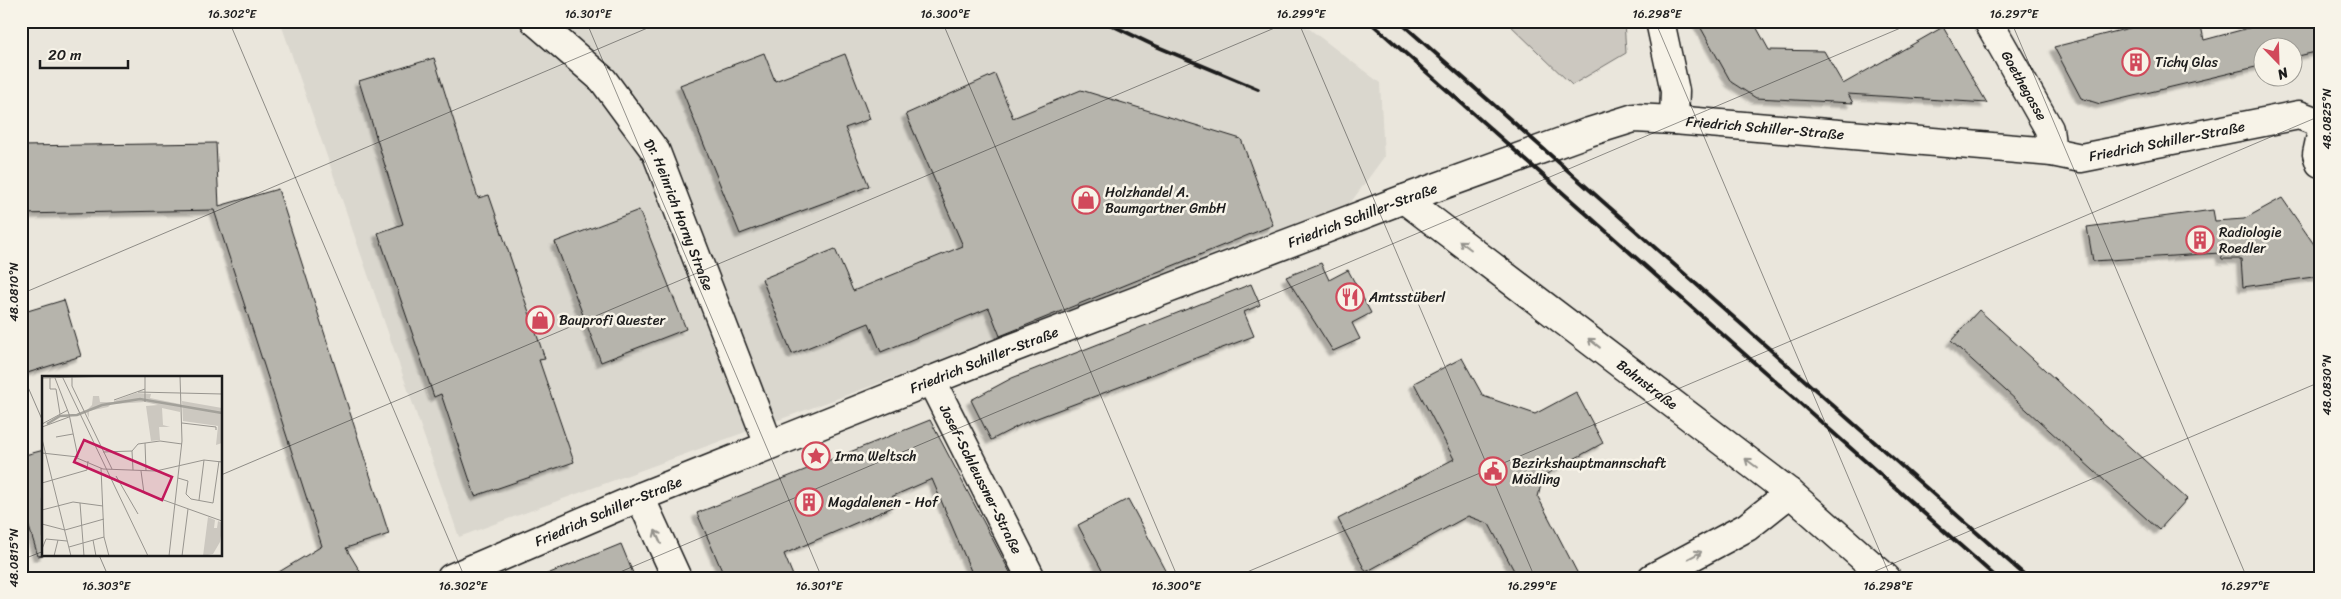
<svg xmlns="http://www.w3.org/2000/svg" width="2341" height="599" viewBox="0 0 2341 599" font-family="Sriracha,sans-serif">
<defs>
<filter id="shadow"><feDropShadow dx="-4.5" dy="4.5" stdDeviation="1" flood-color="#0004"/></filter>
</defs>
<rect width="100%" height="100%" fill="#eae6dc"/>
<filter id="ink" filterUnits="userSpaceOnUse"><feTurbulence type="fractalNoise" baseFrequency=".02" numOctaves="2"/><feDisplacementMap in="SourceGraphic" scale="10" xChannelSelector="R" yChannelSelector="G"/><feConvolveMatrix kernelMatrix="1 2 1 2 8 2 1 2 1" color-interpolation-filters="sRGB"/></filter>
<g filter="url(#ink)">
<!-- built -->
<path fill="#dad7ce" d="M 280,21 L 1299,21 L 1380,83 L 1384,157 L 1351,202 L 991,342 L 459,537 Z"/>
<!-- green -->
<path fill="#ccc8c0" stroke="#74726e" d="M 1506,21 L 1624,21 L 1626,53 L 1572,85 Z"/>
<!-- building -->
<g fill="#b6b4ac" stroke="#1c1c1c" filter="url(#shadow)">
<path d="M 1697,21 L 1753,21 L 1769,50 L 1824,51 L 1843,84 L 1943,27 L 1987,103 L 1848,94 L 1853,103 L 1756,98 L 1731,82 Z"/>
<path d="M 2157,21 L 2200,21 L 2204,40 L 2256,26 L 2255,21 L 2320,21 L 2320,51 L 2294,57 L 2294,48 L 2264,48 L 2264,65 L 2100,104 L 2081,98 L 2054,47 Z"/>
<path d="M 764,53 L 775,81 L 845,54 L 870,119 L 845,128 L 869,186 L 740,234 L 680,85 Z"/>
<path d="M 434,58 L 478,198 L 489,195 L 545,359 L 539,360 L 574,462 L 475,496 L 441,394 L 434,397 L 378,233 L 403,224 L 359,81 Z"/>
<path d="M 995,74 L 1013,118 L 1081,90 L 1241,139 L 1273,225 L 1000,336 L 989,308 L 881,352 L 869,323 L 792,354 L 762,279 L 835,249 L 853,291 L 963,246 L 906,114 Z"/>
<path d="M 216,143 L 219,206 L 278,189 L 389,534 L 346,548 L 364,578 L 269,578 L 322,546 L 214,210 L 21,214 L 21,146 Z"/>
<path d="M 2282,198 L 2320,253 L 2320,276 L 2243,287 L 2241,259 L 2222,259 L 2220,253 L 2093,261 L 2087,227 L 2213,210 L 2215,221 L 2244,219 Z"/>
<path d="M 639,210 L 686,329 L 601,362 L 555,242 Z"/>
<path d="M 1321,263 L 1329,280 L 1348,270 L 1371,313 L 1352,323 L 1360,339 L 1333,351 L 1286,277 Z"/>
<path d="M 1251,284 L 1260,305 L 1244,312 L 1254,336 L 1024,423 L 991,440 L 971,400 L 1012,378 Z"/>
<path d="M 64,300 L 81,356 L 21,375 L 21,313 Z"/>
<path d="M 1979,310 L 2187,499 L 2159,530 L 1951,341 Z"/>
<path d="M 1462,358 L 1483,396 L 1535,414 L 1576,392 L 1603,443 L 1543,476 L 1538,497 L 1580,578 L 1518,578 L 1489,524 L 1468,516 L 1366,572 L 1338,519 L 1454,459 L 1414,383 Z"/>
<path d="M 930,420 L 1013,578 L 974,578 L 932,479 L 891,497 L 895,506 L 784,554 L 794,578 L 725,578 L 697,513 Z"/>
<path d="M 44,450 L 44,555 L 38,556 L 21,501 L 21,456 Z"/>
<path d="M 1128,499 L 1170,578 L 1106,578 L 1078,525 Z"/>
<path d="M 621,544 L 635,578 L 540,578 L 540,577 Z"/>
</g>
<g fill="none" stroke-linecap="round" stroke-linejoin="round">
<!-- minor casing -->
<g stroke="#1c1c1c" stroke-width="31">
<g id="minor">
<path id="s1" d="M 535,21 L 603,80 L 656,152 L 769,445"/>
<path d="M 1660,21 L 1675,91 L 1674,120"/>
<path id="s2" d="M 1988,21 L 2049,129 L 2052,152"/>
<path id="s3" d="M 1404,199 L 1790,493 L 1886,578"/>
<path id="s4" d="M 931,380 L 1031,578"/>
<path d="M 640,497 L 677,578"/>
<path id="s5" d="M 451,578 L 640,497 L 1010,349 L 1404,199 L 1589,132 L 1634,118 L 1674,120 L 2052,152 L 2081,158 L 2299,115 L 2320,123"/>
<path d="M 1652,578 L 1747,527 L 1790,493"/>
</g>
</g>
<!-- major casing -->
<g stroke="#1c1c1c" stroke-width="31">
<path id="major" d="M 2320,140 L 2317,154 L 2320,163"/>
</g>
<!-- minor -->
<use href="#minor" stroke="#f7f3e8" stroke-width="28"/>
<!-- major -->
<use href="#major" stroke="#f7f3e8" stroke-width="28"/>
<!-- rail -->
<g stroke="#1c1c1c" stroke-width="4">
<path d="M 1103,21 L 1151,44 L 1258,89"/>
<path d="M 1369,21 L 1997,578"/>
<path d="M 1399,21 L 2028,578"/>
</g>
</g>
<!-- one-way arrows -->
<defs><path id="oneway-shaft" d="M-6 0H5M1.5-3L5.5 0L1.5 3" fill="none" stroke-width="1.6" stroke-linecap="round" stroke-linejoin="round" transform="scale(1.25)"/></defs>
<g stroke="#94928c">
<use href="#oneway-shaft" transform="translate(1465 245) rotate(-143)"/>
<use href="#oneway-shaft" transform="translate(1594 343) rotate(-142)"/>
<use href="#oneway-shaft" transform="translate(1751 463) rotate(-143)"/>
<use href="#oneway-shaft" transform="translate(658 537) rotate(-114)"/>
<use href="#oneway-shaft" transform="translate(1695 555) rotate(-28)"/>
</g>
</g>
<!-- ticks -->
<path fill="none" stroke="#1c1c1c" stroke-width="1" stroke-opacity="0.45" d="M 229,21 L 465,578M 586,21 L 822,578M 942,21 L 1178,578M 1298,21 L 1535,578M 1655,21 L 1891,578M 2011,21 L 2247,578M 21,28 L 38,21M 21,294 L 664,21M 21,371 L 44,424M 221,475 L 1291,21M 99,555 L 109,578M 21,560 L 44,551M 606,578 L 1917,21M 1233,578 L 2320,116M 1859,578 L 2320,382"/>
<!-- icons -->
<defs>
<g id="building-ring" transform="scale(1.4375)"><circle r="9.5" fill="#f7f3e8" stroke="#d1495b" stroke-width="1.5"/><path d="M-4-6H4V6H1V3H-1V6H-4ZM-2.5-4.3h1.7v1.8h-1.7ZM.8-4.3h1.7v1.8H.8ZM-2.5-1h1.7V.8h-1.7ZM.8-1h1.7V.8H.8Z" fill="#d1495b"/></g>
<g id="shop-ring" transform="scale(1.4375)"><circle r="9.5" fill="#f7f3e8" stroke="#d1495b" stroke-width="1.5"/><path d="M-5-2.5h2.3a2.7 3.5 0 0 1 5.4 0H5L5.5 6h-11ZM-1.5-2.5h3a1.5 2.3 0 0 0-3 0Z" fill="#d1495b"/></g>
<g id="restaurant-ring" transform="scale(1.4375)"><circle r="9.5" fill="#f7f3e8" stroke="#d1495b" stroke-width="1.5"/><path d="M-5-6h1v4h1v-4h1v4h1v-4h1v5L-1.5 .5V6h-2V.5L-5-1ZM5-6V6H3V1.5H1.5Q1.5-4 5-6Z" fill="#d1495b"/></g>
<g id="sight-ring" transform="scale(1.4375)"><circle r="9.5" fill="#f7f3e8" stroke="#d1495b" stroke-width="1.5"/><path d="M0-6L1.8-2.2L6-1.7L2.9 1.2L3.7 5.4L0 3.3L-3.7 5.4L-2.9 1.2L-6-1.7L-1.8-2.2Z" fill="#d1495b"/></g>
<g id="civic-ring" transform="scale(1.4375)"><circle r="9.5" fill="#f7f3e8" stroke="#d1495b" stroke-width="1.5"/><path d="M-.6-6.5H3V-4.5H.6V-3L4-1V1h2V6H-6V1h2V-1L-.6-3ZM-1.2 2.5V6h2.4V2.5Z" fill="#d1495b"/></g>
</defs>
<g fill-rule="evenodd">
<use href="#building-ring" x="2136" y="62"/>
<use href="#shop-ring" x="1086" y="200"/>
<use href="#building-ring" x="2200" y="240"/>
<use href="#restaurant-ring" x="1350" y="297"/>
<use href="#shop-ring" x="540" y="320"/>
<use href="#sight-ring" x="816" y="456"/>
<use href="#civic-ring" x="1493" y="471"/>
<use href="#building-ring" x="809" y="502"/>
</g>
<g text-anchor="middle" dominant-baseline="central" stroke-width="5" stroke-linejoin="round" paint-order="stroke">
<!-- poi labels -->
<g font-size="14" fill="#1c1c1c" stroke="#f7f3e8" text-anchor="start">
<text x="2155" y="62">Tichy Glas</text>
<text x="1105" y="192">Holzhandel A.<tspan x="1105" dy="16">Baumgartner GmbH</tspan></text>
<text x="2219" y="232">Radiologie<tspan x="2219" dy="16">Roedler</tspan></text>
<text x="1369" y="297">Amtsstüberl</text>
<text x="559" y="320">Bauprofi Quester</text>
<text x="835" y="456">Irma Weltsch</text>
<text x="1512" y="463">Bezirkshauptmannschaft<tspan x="1512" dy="16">Mödling</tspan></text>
<text x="828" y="502">Magdalenen - Hof</text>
</g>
<!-- street labels -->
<g font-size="14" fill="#1c1c1c" stroke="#f7f3e8">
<text stroke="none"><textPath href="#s2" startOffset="74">Goethegasse</textPath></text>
<text stroke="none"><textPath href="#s5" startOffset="1401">Friedrich Schiller-Straße</textPath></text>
<text stroke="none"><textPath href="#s5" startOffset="1806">Friedrich Schiller-Straße</textPath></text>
<text stroke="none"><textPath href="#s5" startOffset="981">Friedrich Schiller-Straße</textPath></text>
<text stroke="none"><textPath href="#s1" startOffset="246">Dr. Heinrich Horny Straße</textPath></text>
<text stroke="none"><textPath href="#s5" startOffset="576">Friedrich Schiller-Straße</textPath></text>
<text stroke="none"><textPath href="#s3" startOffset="306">Bahnstraße</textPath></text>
<text stroke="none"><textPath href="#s4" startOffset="111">Josef-Schleussner-Straße</textPath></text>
<text stroke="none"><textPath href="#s5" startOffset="171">Friedrich Schiller-Straße</textPath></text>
</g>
</g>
<!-- overview -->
<g transform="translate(42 376)">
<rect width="180" height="180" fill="#eae6dc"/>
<path d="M 94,17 L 109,18 L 108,22 L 138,28 L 138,36 L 120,32 L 121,49 L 128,51 L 117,51 L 118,64 L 109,65 L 104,30 L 116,29 L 103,26 L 72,28 L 72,25 ZM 51,20 L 57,20 L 58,26 L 71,26 L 66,31 L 47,35 L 47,42 L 44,35 L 50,29 ZM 140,25 L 180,32 L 180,67 L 174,69 L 176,50 L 141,45 ZM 166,141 L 173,144 L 172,152 L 175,152 L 176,145 L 180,147 L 180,153 L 178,166 L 171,178 L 161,180 Z" fill="#ccc8c0"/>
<path fill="none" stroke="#a3a19a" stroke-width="2.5" d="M 5,48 L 18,40 L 35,39 L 60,29 L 98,23 L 180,37"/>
<path fill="none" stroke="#98958f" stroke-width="1" d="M 20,0 L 106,180M 103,0 L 103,26M 30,1 L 30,10 L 70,93M 0,2 L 70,0M 8,2 L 8,13 L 14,13M 14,13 L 18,38M 96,16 L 180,18M 72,24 L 103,13M 140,47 L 174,51 L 174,54M 0,48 L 26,34M 0,51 L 27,41M 14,61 L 31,58M 0,63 L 29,180M 103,67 L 104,95M 61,76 L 90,75M 0,77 L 36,81 L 27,38 L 13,2M 35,82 L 61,93 L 88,94 L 114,95 L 162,84 L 180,86M 59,92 L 62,161 L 67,180M 91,94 L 90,75 L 96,68 L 118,65 L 140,68M 99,95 L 102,117 L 180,145M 74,100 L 96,138M 136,102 L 146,105 L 144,118 L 149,123 L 171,127 L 177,85M 0,107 L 45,94 L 46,85M 157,124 L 162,84M 38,127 L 42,180M 0,134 L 31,126 L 61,130M 0,148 L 23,154 L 62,143M 51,164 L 54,180M 27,171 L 62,161M 0,173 L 4,163 L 25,165M 12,180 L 16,164M 127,180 L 140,65 L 138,0M 140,180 L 146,133"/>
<path fill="#c2185b" fill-opacity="0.15" stroke="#c2185b" stroke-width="2.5" d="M 42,64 L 130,101 L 120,124 L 32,86 Z"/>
<rect width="180" height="180" fill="none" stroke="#1c1c1c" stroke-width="2.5"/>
</g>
<!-- margin -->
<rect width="2341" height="599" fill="none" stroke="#f7f3e8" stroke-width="55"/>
<!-- north arrow -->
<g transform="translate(2278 62) rotate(157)"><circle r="24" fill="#f7f3e8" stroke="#9f9d96"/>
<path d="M0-4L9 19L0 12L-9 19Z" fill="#d1495b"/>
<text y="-8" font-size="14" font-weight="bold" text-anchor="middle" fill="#1c1c1c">N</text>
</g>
<!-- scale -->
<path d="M40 60v8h88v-8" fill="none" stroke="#1c1c1c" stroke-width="2.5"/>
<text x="48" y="60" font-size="15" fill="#1c1c1c" stroke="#f7f3e8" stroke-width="4" paint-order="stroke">20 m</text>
<rect x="28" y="28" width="2286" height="544" fill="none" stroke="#1c1c1c" stroke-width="2"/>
<g font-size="12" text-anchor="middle" fill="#1c1c1c">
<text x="232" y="18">16.302°E</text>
<text x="588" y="18">16.301°E</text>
<text x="945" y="18">16.300°E</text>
<text x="1301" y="18">16.299°E</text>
<text x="1657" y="18">16.298°E</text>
<text x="2014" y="18">16.297°E</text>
<text transform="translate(2327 119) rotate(-90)" y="4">48.0825°N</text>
<text transform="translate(14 292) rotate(-90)" y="4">48.0810°N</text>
<text transform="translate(2327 385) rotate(-90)" y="4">48.0830°N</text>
<text transform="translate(14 558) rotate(-90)" y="4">48.0815°N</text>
<text x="106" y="590">16.303°E</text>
<text x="463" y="590">16.302°E</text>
<text x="819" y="590">16.301°E</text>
<text x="1176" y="590">16.300°E</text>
<text x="1532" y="590">16.299°E</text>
<text x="1888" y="590">16.298°E</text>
<text x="2245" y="590">16.297°E</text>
</g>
</svg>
